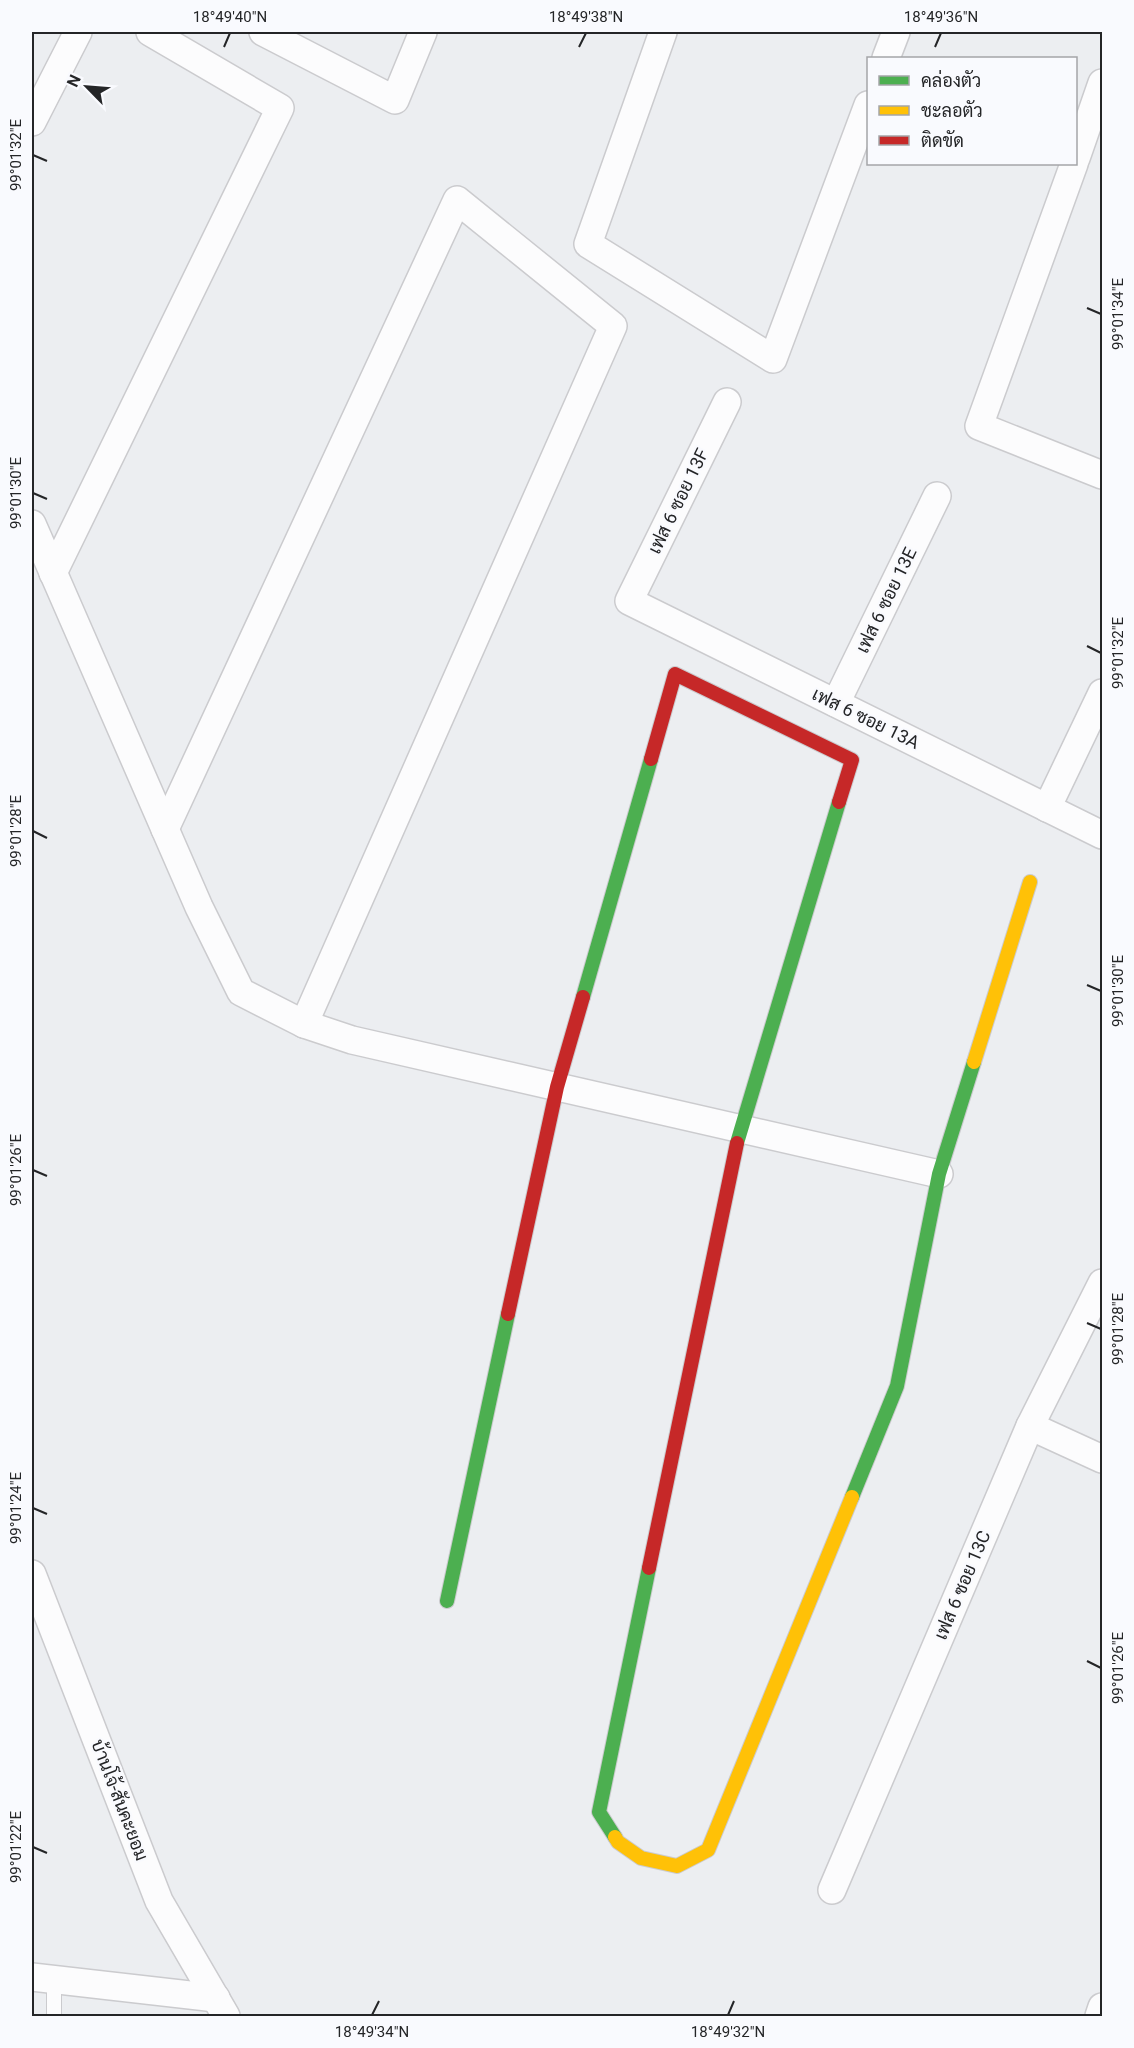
<svg xmlns="http://www.w3.org/2000/svg" width="1134" height="2048" viewBox="0 0 1134 2048" font-family="Roboto,Sarabun,sans-serif">
<rect width="100%" height="100%" fill="#eceef1"/>
<g fill="none" stroke-linecap="round" stroke-linejoin="round">
<!-- lane casing -->
<g stroke="#cbcbce" stroke-width="16">
<path id="lane" d="M 54,2016 L 54,1979"/>
</g>
<!-- street casing -->
<g stroke="#cbcbce" stroke-width="30">
<g id="street">
<path d="M 263,32 L 395,100 L 423,32"/>
<path d="M 663,32 L 588,244 L 773,359 L 868,105"/>
<path d="M 886,58 L 896,32"/>
<path d="M 32,122 L 78,32"/>
<path d="M 1076,158 L 1102,83"/>
<path d="M 1074,164 L 979,426 L 1102,475"/>
<path d="M 727,402 L 629,601 L 1102,835"/>
<path d="M 32,524 L 199,907 L 241,992 L 304,1024 L 352,1040 L 939,1174"/>
<path d="M 53,573 L 280,108 L 150,32"/>
<path d="M 836,703 L 937,496"/>
<path d="M 1047,808 L 1102,693"/>
<path d="M 165,829 L 457,200 L 613,326 L 304,1024"/>
<path d="M 1030,1426 L 1102,1459"/>
<path d="M 32,1574 L 159,1901 L 226,2016"/>
<path d="M 832,1890 L 1030,1426 L 1102,1283"/>
<path d="M 32,1977 L 216,1998"/>
<path d="M 1099,2016 L 1102,2007"/>
</g>
</g>
<!-- fast casing -->
<g stroke="#cbcbce" stroke-width="16">
<g id="fast">
<path d="M 583,997 L 651,759"/>
<path d="M 737,1143 L 839,802"/>
<path d="M 852,1497 L 897,1386 L 939,1174 L 974,1062"/>
<path d="M 447,1601 L 508,1314"/>
<path d="M 615,1837 L 599,1812 L 649,1568"/>
</g>
</g>
<!-- slow casing -->
<g stroke="#cbcbce" stroke-width="16">
<g id="slow">
<path d="M 974,1062 L 1030,882"/>
<path d="M 615,1837 L 618,1842 L 641,1858 L 677,1866 L 708,1850 L 852,1497"/>
</g>
</g>
<!-- jam casing -->
<g stroke="#cbcbce" stroke-width="16">
<g id="jam">
<path d="M 651,759 L 675,674 L 852,760 L 839,802"/>
<path d="M 508,1314 L 557,1087 L 583,997"/>
<path d="M 649,1568 L 737,1143"/>
</g>
</g>
<!-- lane -->
<use href="#lane" stroke="#fcfcfd" stroke-width="14"/>
<!-- street -->
<use href="#street" stroke="#fcfcfd" stroke-width="27"/>
<!-- fast -->
<use href="#fast" stroke="#4caf50" stroke-width="14"/>
<!-- slow -->
<use href="#slow" stroke="#ffc107" stroke-width="14"/>
<!-- jam -->
<use href="#jam" stroke="#c62828" stroke-width="14"/>
</g>
<!-- ticks -->
<path fill="none" stroke="#242527" stroke-width="2" d="M 224,47 L 230,33M 579,47 L 586,33M 935,47 L 941,33M 33,155 L 47,161M 1087,308 L 1101,314M 33,493 L 47,499M 1087,646 L 1101,653M 33,831 L 47,838M 1087,985 L 1101,991M 33,1170 L 47,1176M 1087,1323 L 1101,1329M 33,1508 L 47,1514M 1087,1661 L 1101,1668M 33,1847 L 47,1853M 372,2015 L 379,2001M 728,2015 L 734,2001"/>
<g text-anchor="middle" dominant-baseline="central" stroke-width="4.5" stroke-linejoin="round" paint-order="stroke">
<!-- street labels -->
<g font-size="18" fill="#242527" stroke="#f9fafe">
<text transform="translate(678 501) rotate(-64)">เฟส 6 ซอย 13F</text>
<text transform="translate(886 600) rotate(-64)">เฟส 6 ซอย 13E</text>
<text transform="translate(866 718) rotate(26)">เฟส 6 ซอย 13A</text>
<text transform="translate(962 1585) rotate(-67)">เฟส 6 ซอย 13C</text>
<text transform="translate(120 1800) rotate(69)">บ้านโจ้-สันคะยอม</text>
</g>
</g>
<!-- border -->
<rect width="1134" height="2048" fill="none" stroke="#f9fafe" stroke-width="66"/>
<!-- legend -->
<rect x="867" y="57" width="210" height="108" fill="#f9fafe" stroke="#a4a5a8" stroke-width="1.5"/>
<rect x="879" y="76" width="30" height="9" fill="#4caf50" stroke="#a4a5a8" stroke-width="1.5"/>
<text x="921" y="87" font-size="18" fill="#242527">คล่องตัว</text>
<rect x="879" y="106" width="30" height="9" fill="#ffc107" stroke="#a4a5a8" stroke-width="1.5"/>
<text x="921" y="117" font-size="18" fill="#242527">ชะลอตัว</text>
<rect x="879" y="136" width="30" height="9" fill="#c62828" stroke="#a4a5a8" stroke-width="1.5"/>
<text x="921" y="147" font-size="18" fill="#242527">ติดขัด</text>
<!-- north arrow -->
<g transform="translate(87 87) rotate(295)" stroke="#f9fafe" stroke-width="4.5" paint-order="stroke">
<path d="M0-4.5L10 22L0 15L-10 22Z" fill="#242527"/>
<text y="-9" font-size="16" font-weight="bold" text-anchor="middle" fill="#242527">N</text>
</g>
<rect x="33" y="33" width="1068" height="1982" fill="none" stroke="#242527" stroke-width="2"/>
<g font-size="15" text-anchor="middle" fill="#242527">
<text x="230" y="22">18°49'40"N</text>
<text x="586" y="22">18°49'38"N</text>
<text x="941" y="22">18°49'36"N</text>
<text transform="translate(16 155) rotate(-90)" y="5">99°01'32"E</text>
<text transform="translate(1118 314) rotate(-90)" y="5">99°01'34"E</text>
<text transform="translate(16 493) rotate(-90)" y="5">99°01'30"E</text>
<text transform="translate(1118 653) rotate(-90)" y="5">99°01'32"E</text>
<text transform="translate(16 831) rotate(-90)" y="5">99°01'28"E</text>
<text transform="translate(1118 991) rotate(-90)" y="5">99°01'30"E</text>
<text transform="translate(16 1170) rotate(-90)" y="5">99°01'26"E</text>
<text transform="translate(1118 1329) rotate(-90)" y="5">99°01'28"E</text>
<text transform="translate(16 1508) rotate(-90)" y="5">99°01'24"E</text>
<text transform="translate(1118 1668) rotate(-90)" y="5">99°01'26"E</text>
<text transform="translate(16 1847) rotate(-90)" y="5">99°01'22"E</text>
<text x="372" y="2037">18°49'34"N</text>
<text x="728" y="2037">18°49'32"N</text>
</g>
</svg>
